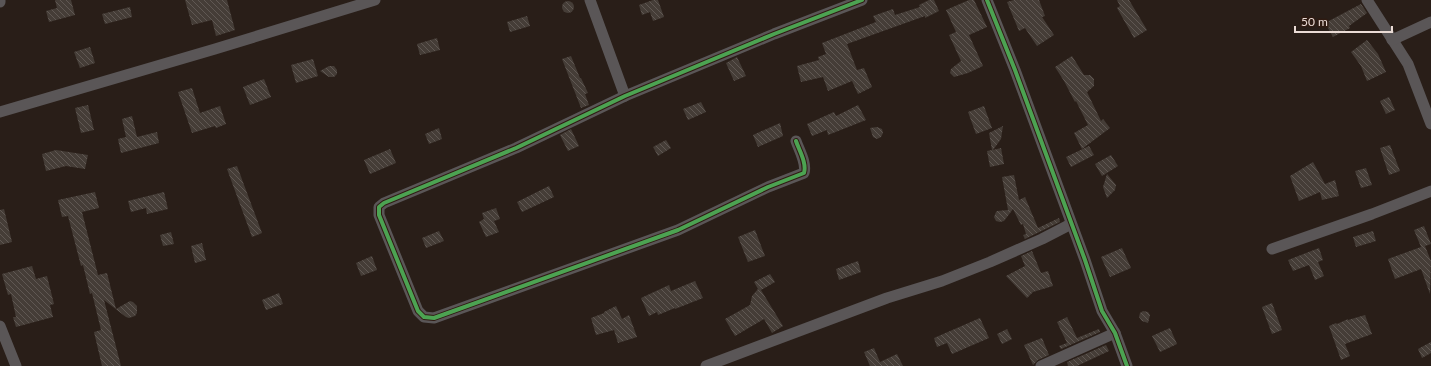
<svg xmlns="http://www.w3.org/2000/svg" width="1431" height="366" viewBox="0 0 1431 366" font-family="Lato,sans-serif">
<defs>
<pattern id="building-back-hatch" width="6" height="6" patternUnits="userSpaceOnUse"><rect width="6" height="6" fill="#453d37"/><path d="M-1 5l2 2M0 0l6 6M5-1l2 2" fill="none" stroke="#605853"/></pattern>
</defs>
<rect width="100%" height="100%" fill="#291e18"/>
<!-- building -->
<g fill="url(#building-back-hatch)">
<path d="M 55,0 L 71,0 L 75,15 L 49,22 L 46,11 L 57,8 Z"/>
<path d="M 185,0 L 227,0 L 235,30 L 216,36 L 212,20 L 192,25 Z"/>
<path d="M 653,0 L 658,0 L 664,17 L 653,21 L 650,12 L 642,15 L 639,5 Z"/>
<path d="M 929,0 L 934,0 L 939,11 L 925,18 L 925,16 L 847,44 L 857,70 L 864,68 L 872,87 L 858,94 L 852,81 L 828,91 L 823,77 L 801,82 L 797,66 L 819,60 L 818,57 L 826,54 L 822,43 L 876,22 L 873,16 L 893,9 L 895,15 L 920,7 L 919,5 Z"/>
<path d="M 969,0 L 974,0 L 987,27 L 969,35 L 983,66 L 968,73 L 954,77 L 950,73 L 951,69 L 961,61 L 949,35 L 956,32 L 946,10 Z"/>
<path d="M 1014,0 L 1039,0 L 1045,16 L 1042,17 L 1054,35 L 1037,46 L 1025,28 L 1019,31 L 1007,2 Z"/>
<path d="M 1117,0 L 1129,0 L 1147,30 L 1134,38 L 1117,8 L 1120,6 Z"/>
<circle cx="568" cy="7" r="6"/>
<path d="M 1361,4 L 1367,13 L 1349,26 L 1350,28 L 1333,37 L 1325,23 Z"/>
<path d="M 130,7 L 132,17 L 105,24 L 102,14 Z"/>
<path d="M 527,16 L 530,26 L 510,32 L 507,22 Z"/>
<path d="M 437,38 L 440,50 L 420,55 L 417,44 Z"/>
<path d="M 1367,40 L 1378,54 L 1386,72 L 1367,81 L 1361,66 L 1351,52 Z"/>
<path d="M 90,47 L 95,63 L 80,68 L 74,52 Z"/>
<path d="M 571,56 L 580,78 L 581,78 L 588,93 L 585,94 L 589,105 L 581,108 L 562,59 Z"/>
<path d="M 1072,56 L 1084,75 L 1090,75 L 1094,79 L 1094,86 L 1087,92 L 1101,121 L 1103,119 L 1110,128 L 1082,149 L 1074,133 L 1088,125 L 1076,101 L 1075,102 L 1064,81 L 1055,67 Z"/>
<path d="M 737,57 L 746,76 L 734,81 L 726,63 Z"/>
<path d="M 313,59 L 318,76 L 296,83 L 291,65 Z"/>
<path d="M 329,66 L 334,66 L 337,70 L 337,74 L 334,77 L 329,77 L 320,71 Z"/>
<path d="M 264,79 L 271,97 L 250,105 L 243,87 Z"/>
<path d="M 192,88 L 200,113 L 220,106 L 226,124 L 216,128 L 215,126 L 192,133 L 178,92 Z"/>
<path d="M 1389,97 L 1395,110 L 1386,114 L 1380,101 Z"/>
<path d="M 701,102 L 706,112 L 688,120 L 683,109 Z"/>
<path d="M 88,105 L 94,130 L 81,133 L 75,108 Z"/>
<path d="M 858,105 L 866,120 L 828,135 L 827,130 L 812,136 L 807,124 L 834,112 L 836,116 Z"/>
<path d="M 984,106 L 992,128 L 976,134 L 968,112 Z"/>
<path d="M 132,116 L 137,137 L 157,132 L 159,143 L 121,153 L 118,139 L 126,137 L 122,119 Z"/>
<path d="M 780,123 L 783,136 L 758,147 L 753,135 Z"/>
<path d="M 1003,126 L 1001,139 L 993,150 L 1001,148 L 1004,164 L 990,167 L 987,151 L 992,150 L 989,133 Z"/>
<path d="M 877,127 L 882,129 L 883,133 L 881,137 L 877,139 L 873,137 L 870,128 Z"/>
<path d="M 439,128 L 442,139 L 429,144 L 425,134 Z"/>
<path d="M 571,129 L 579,146 L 568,151 L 560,135 Z"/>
<path d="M 666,140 L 671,148 L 658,156 L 653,147 Z"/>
<path d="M 1390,145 L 1400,171 L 1389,175 L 1380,148 Z"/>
<path d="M 1089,146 L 1094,155 L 1071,167 L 1066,157 Z"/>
<path d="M 390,149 L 396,163 L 370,174 L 364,160 Z"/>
<path d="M 56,150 L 88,155 L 85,169 L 66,166 L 46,171 L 42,154 Z"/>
<path d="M 1111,155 L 1118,166 L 1102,176 L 1095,164 Z"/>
<path d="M 1313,162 L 1325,184 L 1335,180 L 1339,196 L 1322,200 L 1320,192 L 1299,201 L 1290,176 Z"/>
<path d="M 237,166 L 262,233 L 252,237 L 227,169 Z"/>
<path d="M 1366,168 L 1372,185 L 1361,188 L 1355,171 Z"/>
<path d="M 1107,174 L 1116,185 L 1115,190 L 1107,198 L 1103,187 Z"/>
<path d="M 1014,175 L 1019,200 L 1025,197 L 1038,228 L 1059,218 L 1060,222 L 1025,239 L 1023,235 L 1026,234 L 1023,224 L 1021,225 L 1013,209 L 1004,221 L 1000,222 L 996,221 L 994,217 L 996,212 L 997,211 L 1008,210 L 1002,177 Z"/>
<path d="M 549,186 L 554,197 L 522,212 L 517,202 Z"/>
<path d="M 95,192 L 99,208 L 82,212 L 98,275 L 107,273 L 116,309 L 130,301 L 133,302 L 137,306 L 137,313 L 135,316 L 129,318 L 126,317 L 104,300 L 121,366 L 102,366 L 94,332 L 101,330 L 92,293 L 90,294 L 83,265 L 81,266 L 68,216 L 62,217 L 58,200 Z"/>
<path d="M 164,192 L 168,209 L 147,214 L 146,208 L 131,212 L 128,201 Z"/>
<path d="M 496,208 L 500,219 L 494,221 L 499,232 L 486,237 L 479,222 L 484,219 L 482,213 Z"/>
<path d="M 4,209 L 12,242 L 0,245 L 0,210 Z"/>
<path d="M 1424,226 L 1431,244 L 1425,246 L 1431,261 L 1430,294 L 1421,269 L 1395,279 L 1388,259 L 1421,247 L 1414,230 Z"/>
<path d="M 755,230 L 765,256 L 748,262 L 738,237 Z"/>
<path d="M 439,231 L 444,241 L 426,248 L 422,238 Z"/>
<path d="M 1373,231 L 1376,241 L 1356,247 L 1353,237 Z"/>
<path d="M 171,232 L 174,244 L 163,246 L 160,235 Z"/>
<path d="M 202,243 L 206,260 L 195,263 L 191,246 Z"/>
<path d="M 1122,248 L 1131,268 L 1110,277 L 1101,257 Z"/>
<path d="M 1319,248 L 1323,260 L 1318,262 L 1324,276 L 1315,280 L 1309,265 L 1293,271 L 1288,260 Z"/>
<path d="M 1032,251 L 1041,273 L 1048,271 L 1053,286 L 1033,292 L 1027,298 L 1006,276 L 1025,266 L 1021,256 Z"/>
<path d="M 372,256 L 377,270 L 361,276 L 356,263 Z"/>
<path d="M 858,261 L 861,272 L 839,280 L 836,269 Z"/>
<path d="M 32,266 L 36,279 L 47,276 L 54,304 L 50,305 L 53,317 L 16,327 L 13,317 L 16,317 L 11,294 L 8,295 L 2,274 Z"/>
<path d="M 770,274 L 775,282 L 761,290 L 783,326 L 772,333 L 764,319 L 735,336 L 725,319 L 750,305 L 752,296 L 758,289 L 754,282 Z"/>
<path d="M 695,281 L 703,298 L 675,309 L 675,308 L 658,315 L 657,312 L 649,316 L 641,298 L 669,285 L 671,291 Z"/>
<path d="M 279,293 L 283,304 L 266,310 L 262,300 Z"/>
<path d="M 1272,303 L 1282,330 L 1272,334 L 1262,307 Z"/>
<path d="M 616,306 L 622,319 L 629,315 L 637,337 L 618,343 L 614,330 L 596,335 L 591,318 L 604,313 L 604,312 Z"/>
<path d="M 1143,311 L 1148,312 L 1150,315 L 1148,323 L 1142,321 L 1139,317 L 1140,313 Z"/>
<path d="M 1365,315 L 1372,334 L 1345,344 L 1350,356 L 1341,360 L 1329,326 L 1336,323 L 1337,324 L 1348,319 L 1348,320 Z"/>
<path d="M 1067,317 L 1077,338 L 1099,329 L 1100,332 L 1061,349 L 1059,346 L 1067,343 L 1057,322 Z"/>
<path d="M 980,318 L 989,338 L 952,354 L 947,343 L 937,347 L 934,338 Z"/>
<path d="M 1170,328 L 1177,344 L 1160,352 L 1152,336 Z"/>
<path d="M 1007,329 L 1012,339 L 1002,344 L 997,334 Z"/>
<path d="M 1042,338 L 1049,355 L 1038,360 L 1033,365 L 1024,345 Z"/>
<path d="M 1431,342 L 1431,353 L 1422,358 L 1418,349 Z"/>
<path d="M 1106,345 L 1109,351 L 1077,366 L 1068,366 L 1067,362 Z"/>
<path d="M 874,348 L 880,362 L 897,354 L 903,366 L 870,366 L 864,352 Z"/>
</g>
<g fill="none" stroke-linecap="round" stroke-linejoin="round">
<!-- street -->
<g stroke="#5a5657" stroke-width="11">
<path d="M 590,0 L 625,96"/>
<path d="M 987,0 L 1015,70 L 1085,260 L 1102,311 L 1115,333 L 1127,366"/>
<path d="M 1367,0 L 1408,64 L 1431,124"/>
<path d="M 0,2 L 0,0"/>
<path d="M 1392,40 L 1431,22"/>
<path d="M 0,112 L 215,49 L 375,0"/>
<path d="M 796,141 C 799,150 807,163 804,173 L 768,187 L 678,230 L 434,318 L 424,317 L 418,311 L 379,215 L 379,207 L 384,203 L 516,148 L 625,96 L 774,34 L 862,0"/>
<path d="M 1272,249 L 1372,214 L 1431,191"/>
<path d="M 0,326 L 16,366"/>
<path d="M 706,366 L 887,298 L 942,281 L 990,262 L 1042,239 L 1071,224"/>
<path d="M 1041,366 L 1115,333"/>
</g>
<!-- cycleway casing -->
<g stroke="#2f1b12" stroke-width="6">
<g id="cycleway">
<path d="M 987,0 L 1015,70 L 1085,260 L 1102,311 L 1115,333 L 1127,366"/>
<path d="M 796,141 C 799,150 807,163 804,173 L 768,187 L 678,230 L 434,318 L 424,317 L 418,311 L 379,215 L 379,207 L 384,203 L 516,148 L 625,96 L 774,34 L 862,0"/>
</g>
</g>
<!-- cycleway -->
<use href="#cycleway" stroke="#4ca352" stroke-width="4"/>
</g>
<!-- scale -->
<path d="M1295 26v6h97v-6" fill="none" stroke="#eadbd5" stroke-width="2"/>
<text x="1301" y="26" font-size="12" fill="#eadbd5" stroke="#2f1b12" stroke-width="3" paint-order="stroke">50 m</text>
</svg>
